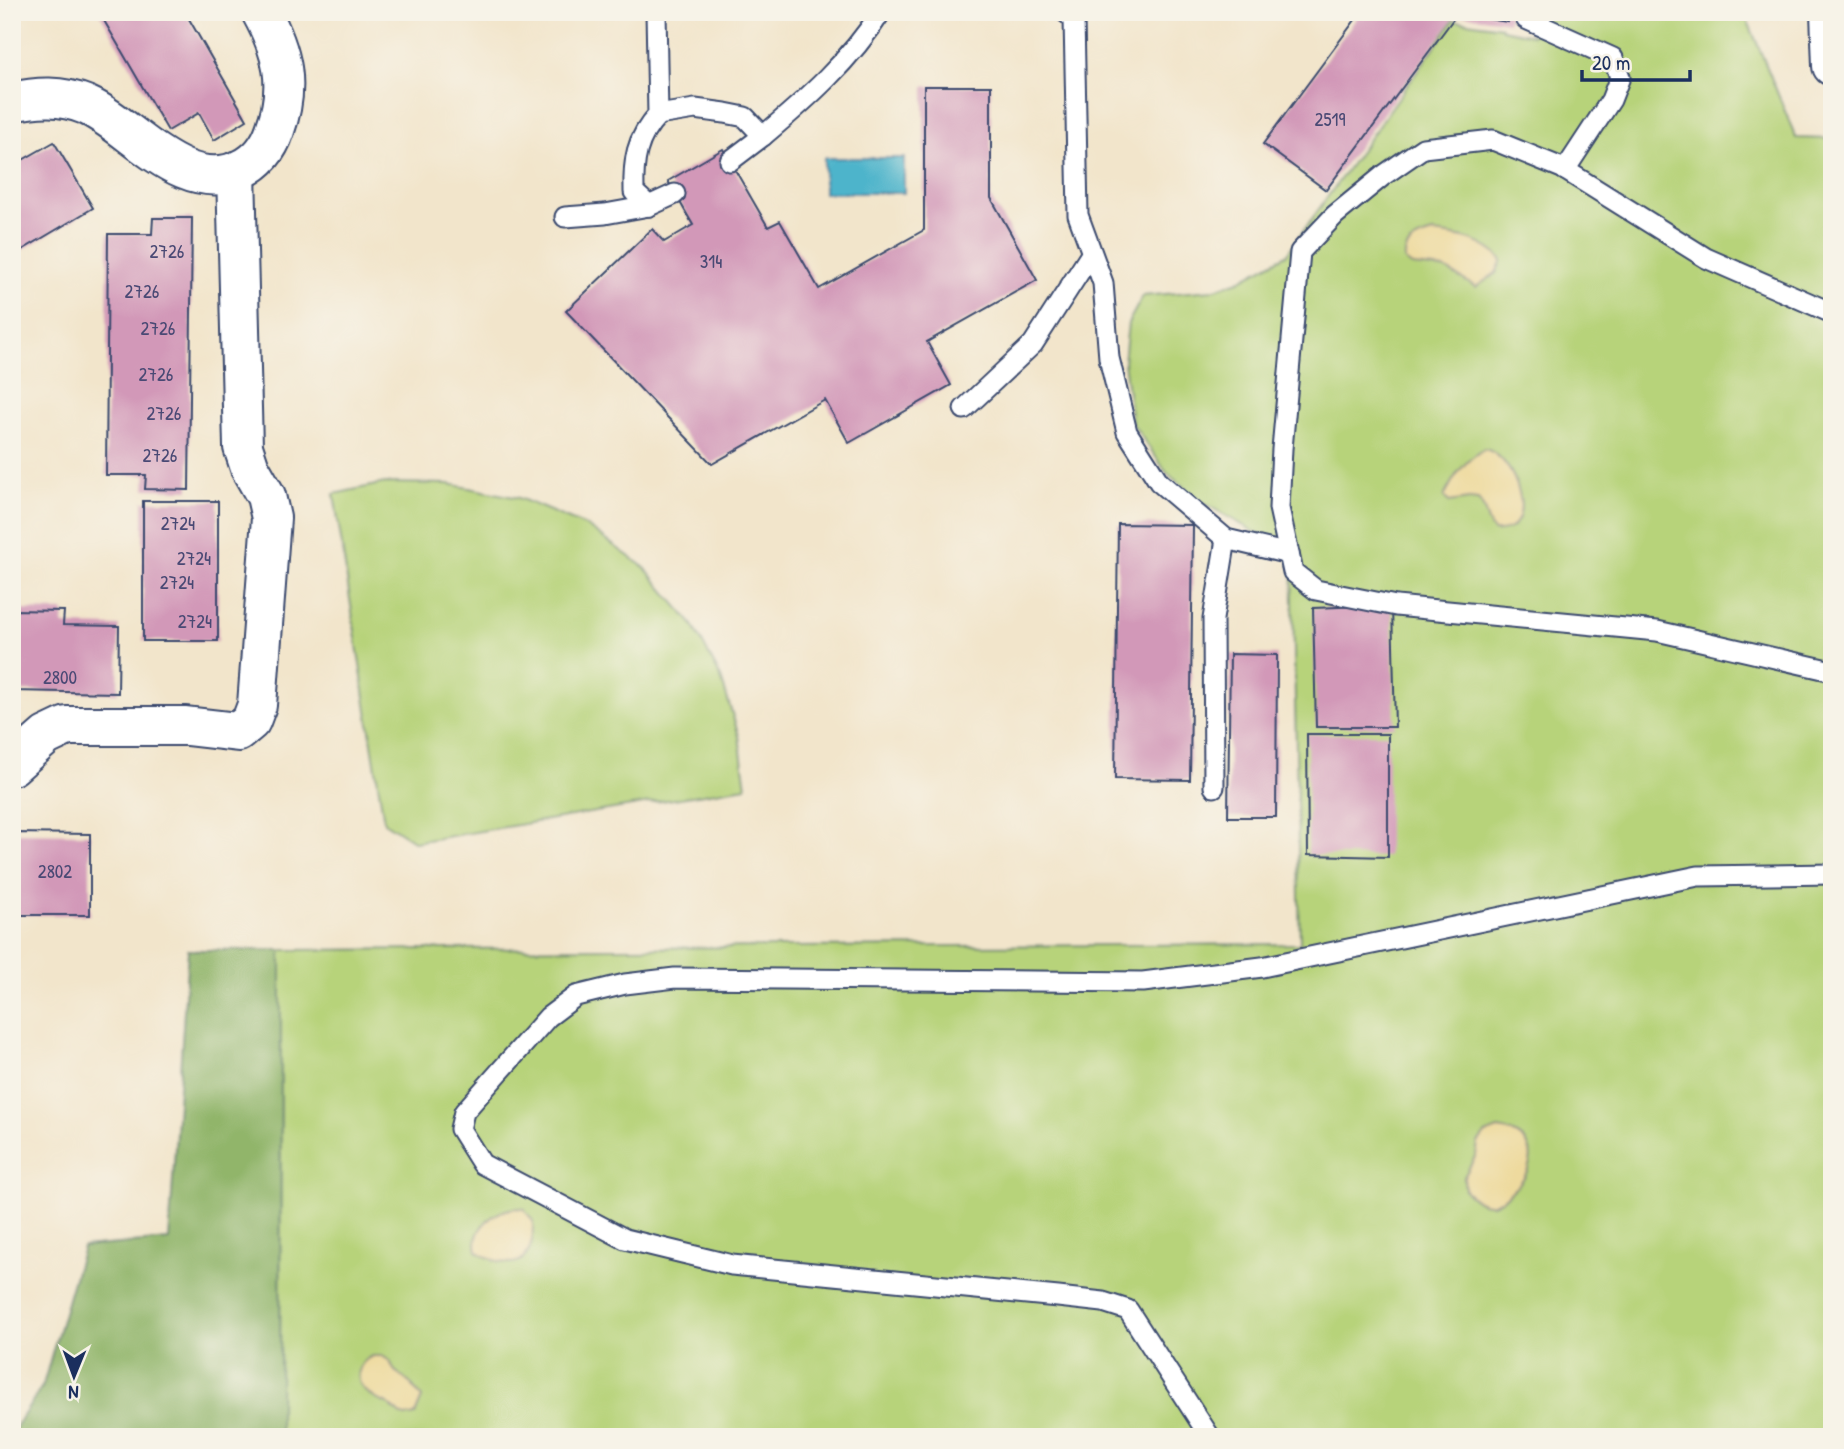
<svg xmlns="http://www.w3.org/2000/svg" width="1844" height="1449" viewBox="0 0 1844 1449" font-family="'Patrick Hand',sans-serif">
<rect width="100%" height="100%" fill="#f7f3e8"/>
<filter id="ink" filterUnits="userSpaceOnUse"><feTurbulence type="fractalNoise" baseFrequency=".0143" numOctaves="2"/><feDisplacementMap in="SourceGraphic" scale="14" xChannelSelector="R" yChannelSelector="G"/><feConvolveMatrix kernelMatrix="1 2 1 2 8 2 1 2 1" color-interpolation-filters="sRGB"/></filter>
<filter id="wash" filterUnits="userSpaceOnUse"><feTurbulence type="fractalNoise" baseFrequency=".00686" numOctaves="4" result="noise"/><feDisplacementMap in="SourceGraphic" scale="28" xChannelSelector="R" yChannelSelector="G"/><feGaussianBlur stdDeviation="1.57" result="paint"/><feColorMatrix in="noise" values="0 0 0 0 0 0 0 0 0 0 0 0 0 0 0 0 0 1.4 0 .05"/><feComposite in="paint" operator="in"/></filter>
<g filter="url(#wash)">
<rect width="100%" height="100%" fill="#f2e5cb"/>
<!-- green -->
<g fill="#b7d37a" stroke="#69816c" stroke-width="2">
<path d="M 1539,12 L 1745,14 L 1796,138 L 1832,139 L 1832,1437 L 280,1437 L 281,950 L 1300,944 L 1292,553 L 1202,502 L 1167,473 L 1132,423 L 1124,362 L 1128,323 L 1143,296 L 1212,290 L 1239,281 L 1286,255 L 1454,20 L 1501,27 L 1502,29 L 1532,35 Z"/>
<path d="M 385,483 L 449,484 L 519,498 L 588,527 L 645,568 L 693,625 L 721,678 L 739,736 L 746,787 L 415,842 L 384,822 L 334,494 Z"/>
</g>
<!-- forest -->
<path fill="#91b56a" stroke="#567264" stroke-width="2" d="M 188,950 L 281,950 L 280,1437 L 12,1437 L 12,1433 L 43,1385 L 83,1247 L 169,1240 Z"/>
<!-- sand -->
<g fill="#eeda9e" stroke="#84847e" stroke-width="2">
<path d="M 1433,233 C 1459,236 1484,240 1502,260 L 1496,273 L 1476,287 L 1445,269 L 1412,266 L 1405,261 C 1403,242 1418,237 1433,233 Z"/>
<path d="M 1484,449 C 1515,453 1544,536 1493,531 C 1485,522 1488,510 1478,500 L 1469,499 L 1449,502 L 1444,497 C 1454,476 1464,461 1484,449 Z"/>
<path d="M 1498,1129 C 1503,1130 1510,1131 1514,1133 C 1543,1147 1529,1177 1511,1192 C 1506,1197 1500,1202 1493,1204 C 1481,1206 1472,1198 1465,1190 L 1464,1177 L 1476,1155 L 1478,1143 L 1485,1134 Z"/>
<path d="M 516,1208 L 524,1209 L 533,1221 C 533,1232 533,1245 527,1254 C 517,1271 489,1260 477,1251 C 471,1227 496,1210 516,1208 Z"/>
<path d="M 372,1356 L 382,1356 L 390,1361 L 394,1370 L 412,1385 L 422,1398 L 415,1415 L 405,1417 C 398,1414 394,1408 387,1404 C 382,1401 376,1400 372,1396 C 354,1386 354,1365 372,1356 Z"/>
</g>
<!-- water -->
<rect fill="#4db4cb" stroke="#347294" stroke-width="2" x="824" y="158" width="80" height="35"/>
<g id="blocks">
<!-- building -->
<g fill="#d298b8">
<path d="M 99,12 L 185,12 L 247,120 L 214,140 L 199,113 L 168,131 Z"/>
<path d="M 1361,12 L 1510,12 L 1508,22 L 1457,14 L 1326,190 L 1263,144 Z"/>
<path d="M 924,86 L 991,86 L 991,198 L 1037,280 L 927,342 L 951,385 L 849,443 L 825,400 L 712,464 L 566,311 L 652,229 L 664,242 L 693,225 L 668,181 L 723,149 L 768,227 L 780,221 L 819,289 L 924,230 Z"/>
<path d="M 54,142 L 93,208 L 12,256 L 12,166 Z"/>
<path d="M 153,218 L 192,218 L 189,490 L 145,489 L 146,475 L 106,475 L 108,234 L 152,234 Z"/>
<rect x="143" y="501" width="75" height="140"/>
<path d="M 1118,524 L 1193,525 L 1190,780 L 1115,779 Z"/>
<path d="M 1392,605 L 1395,727 L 1316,727 L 1313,608 Z"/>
<path d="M 12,610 L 64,611 L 63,625 L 119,626 L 118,693 L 12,691 Z"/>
<path d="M 1230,654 L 1277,655 L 1276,817 L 1228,817 Z"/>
<path d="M 1307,734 L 1388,734 L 1388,857 L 1308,855 Z"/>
<path d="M 12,833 L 90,834 L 90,915 L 12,915 Z"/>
</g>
</g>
</g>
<g filter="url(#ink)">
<use href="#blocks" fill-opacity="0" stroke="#3b4a6e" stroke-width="2"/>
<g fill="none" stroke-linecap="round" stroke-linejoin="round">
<!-- lane casing -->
<g stroke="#3b4a6e" stroke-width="23">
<g id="lane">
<path d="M 656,12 L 658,115 C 636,138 633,161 634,192 L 649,206 L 675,194"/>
<path d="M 1065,12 L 1074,19 L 1078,215 L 1103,283 L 1109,358 L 1127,432 L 1159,482 L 1226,539 L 1289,554"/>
<path d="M 1528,12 L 1526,19 L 1613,58 L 1620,77 L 1611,100 L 1565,170"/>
<path d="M 658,115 L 695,109 L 725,113 L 745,117 L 763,136 L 730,161"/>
<path d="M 763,136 C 807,99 850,61 881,12"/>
<path d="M 565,217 L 605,214 L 649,206"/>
<path d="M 1832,313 L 1706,258 L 1562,168 L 1493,140 L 1423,148 L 1384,175 L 1335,215 L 1300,252 L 1282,449 L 1279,508 L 1293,572 L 1316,590 L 1396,606 L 1657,631 L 1832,671"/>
<path d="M 964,409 L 1033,344 L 1091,254"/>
<path d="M 1214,787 L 1213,619 L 1226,539"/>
<path d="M 1210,1437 L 1128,1310 L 1103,1302 L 1058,1297 L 732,1265 L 625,1239 L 482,1164 L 460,1129 L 464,1112 L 548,1017 L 576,996 L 625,984 L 675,978 L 1143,982 L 1262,967 L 1698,876 L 1832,874"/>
</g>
</g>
<!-- street casing -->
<g stroke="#3b4a6e" stroke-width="42">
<g id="street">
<path d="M 1830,12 L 1832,66"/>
<path d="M 12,102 C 38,96 61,95 86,105 C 133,126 183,197 242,169 C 259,161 269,148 275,130 C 291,86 283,52 261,12"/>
<path d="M 12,766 L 46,736 L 67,726 L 186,726 L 238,732 L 251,721 L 257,705 L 271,518 L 266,496 L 250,468 L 243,447 L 236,171"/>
</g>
</g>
<!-- lane -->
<use href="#lane" stroke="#fff" stroke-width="19"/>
<!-- street -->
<use href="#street" stroke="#fff" stroke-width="38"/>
</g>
</g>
<g text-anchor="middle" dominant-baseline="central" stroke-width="5" stroke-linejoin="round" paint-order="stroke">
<!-- number labels -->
<g font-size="19" fill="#494974">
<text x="1330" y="119">2519</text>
<text x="167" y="251">2726</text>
<text x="711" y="261">314</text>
<text x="142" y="291">2726</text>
<text x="158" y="328">2726</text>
<text x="156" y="374">2726</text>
<text x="164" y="413">2726</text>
<text x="160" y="455">2726</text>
<text x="178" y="523">2724</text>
<text x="194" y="558">2724</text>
<text x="177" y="582">2724</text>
<text x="195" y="621">2724</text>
<text x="60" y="677">2800</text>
<text x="55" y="871">2802</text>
</g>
</g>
<!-- margin -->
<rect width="1844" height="1449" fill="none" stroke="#f7f3e8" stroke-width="42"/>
<!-- north arrow -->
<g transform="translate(74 1376) rotate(181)" stroke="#f7f3e8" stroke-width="5" paint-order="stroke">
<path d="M0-5L12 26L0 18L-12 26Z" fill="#1b2f5e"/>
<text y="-10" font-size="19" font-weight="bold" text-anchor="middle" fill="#1b2f5e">N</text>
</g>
<!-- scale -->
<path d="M1582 70v10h108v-10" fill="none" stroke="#1b2f5e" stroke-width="3.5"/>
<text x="1592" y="70" font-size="21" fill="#1b2f5e" stroke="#f7f3e8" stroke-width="5" paint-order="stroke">20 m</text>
</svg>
